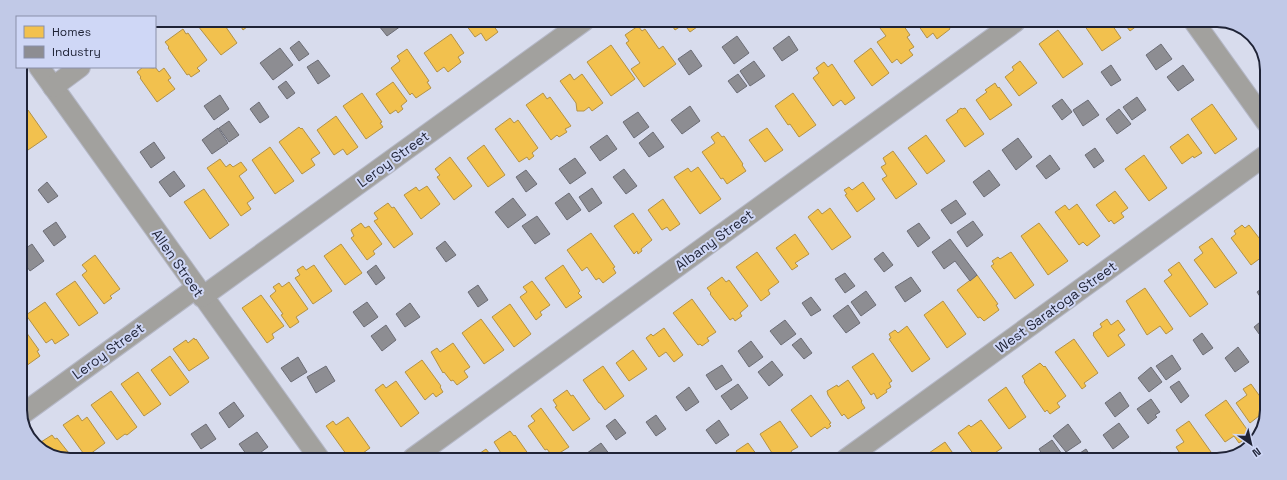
<svg xmlns="http://www.w3.org/2000/svg" width="1287" height="480" viewBox="0 0 1287 480" font-family="'Space Grotesk',sans-serif">
<rect width="100%" height="100%" fill="#d8dced"/>
<!-- homes -->
<g fill="#f2c14e" stroke="#b39247">
<path d="M 199,20 L 221,20 L 237,43 L 221,55 L 198,26 L 201,24 Z"/>
<path d="M 237,20 L 256,20 L 243,30 Z"/>
<path d="M 463,21 L 490,21 L 498,32 L 486,41 L 481,33 L 475,37 Z"/>
<path d="M 669,21 L 692,21 L 697,27 L 690,32 L 684,24 L 675,30 Z"/>
<path d="M 888,22 L 901,22 L 910,35 L 907,37 L 914,47 L 909,50 L 913,55 L 901,64 L 897,59 L 892,63 L 877,42 L 886,36 L 880,28 Z"/>
<path d="M 916,22 L 948,22 L 947,24 L 950,29 L 937,39 L 933,33 L 927,38 Z"/>
<path d="M 1082,22 L 1110,22 L 1121,38 L 1102,51 Z"/>
<path d="M 1123,22 L 1142,22 L 1130,31 Z"/>
<path d="M 638,26 L 642,31 L 645,29 L 659,49 L 663,46 L 676,64 L 644,87 L 631,69 L 640,63 L 626,43 L 629,41 L 625,35 Z"/>
<path d="M 183,29 L 186,34 L 188,33 L 207,60 L 197,68 L 200,71 L 191,77 L 189,74 L 187,75 L 168,48 L 169,47 L 165,42 Z"/>
<path d="M 1058,30 L 1083,64 L 1063,78 L 1039,44 Z"/>
<path d="M 451,34 L 464,53 L 458,57 L 461,62 L 448,72 L 444,67 L 437,72 L 424,53 Z"/>
<path d="M 611,45 L 635,79 L 611,96 L 587,62 Z"/>
<path d="M 871,48 L 889,73 L 872,86 L 854,61 Z"/>
<path d="M 407,49 L 429,81 L 427,82 L 431,88 L 416,98 L 412,93 L 410,95 L 391,68 L 400,61 L 397,56 Z"/>
<path d="M 1020,61 L 1037,83 L 1019,96 L 1005,77 L 1014,70 L 1012,67 Z"/>
<path d="M 824,62 L 828,67 L 832,64 L 855,98 L 845,105 L 841,100 L 833,106 L 813,78 L 819,73 L 816,68 Z"/>
<path d="M 143,67 L 154,68 L 155,67 L 159,72 L 164,68 L 171,78 L 168,80 L 175,89 L 157,102 L 140,78 L 141,77 L 137,72 Z"/>
<path d="M 570,74 L 574,80 L 582,74 L 603,103 L 592,111 L 589,107 L 584,111 L 577,111 L 576,103 L 560,81 Z"/>
<path d="M 393,82 L 407,101 L 401,106 L 403,109 L 398,113 L 396,110 L 390,114 L 376,94 Z"/>
<path d="M 995,83 L 998,88 L 999,87 L 1012,105 L 990,120 L 976,100 L 987,92 L 985,90 Z"/>
<path d="M 362,93 L 382,122 L 380,123 L 383,127 L 366,139 L 343,106 Z"/>
<path d="M 543,93 L 547,99 L 550,97 L 571,126 L 565,129 L 567,132 L 559,137 L 557,135 L 551,140 L 526,105 Z"/>
<path d="M 793,93 L 816,125 L 799,137 L 790,124 L 788,125 L 775,106 Z"/>
<path d="M 1212,104 L 1237,139 L 1215,154 L 1191,119 Z"/>
<path d="M 22,108 L 25,112 L 28,110 L 47,137 L 28,150 L 20,138 L 20,109 Z"/>
<path d="M 961,108 L 962,109 L 965,108 L 984,134 L 965,147 L 946,120 L 958,112 L 957,111 Z"/>
<path d="M 336,116 L 358,147 L 347,155 L 343,149 L 334,155 L 317,130 Z"/>
<path d="M 510,118 L 514,123 L 518,120 L 538,148 L 532,153 L 534,156 L 529,160 L 527,157 L 519,162 L 495,129 Z"/>
<path d="M 299,127 L 301,129 L 302,128 L 320,153 L 311,159 L 315,165 L 302,174 L 279,142 Z"/>
<path d="M 767,128 L 783,150 L 765,162 L 749,140 Z"/>
<path d="M 718,132 L 722,137 L 724,136 L 743,164 L 742,165 L 746,171 L 727,184 L 723,178 L 721,179 L 702,152 L 715,143 L 711,137 Z"/>
<path d="M 1188,134 L 1202,153 L 1194,158 L 1193,156 L 1182,164 L 1170,147 Z"/>
<path d="M 926,135 L 945,161 L 927,174 L 908,148 Z"/>
<path d="M 484,145 L 505,175 L 488,187 L 467,158 Z"/>
<path d="M 270,147 L 294,181 L 275,194 L 252,160 Z"/>
<path d="M 893,151 L 917,184 L 896,199 L 882,179 L 887,176 L 881,167 L 886,164 L 883,158 Z"/>
<path d="M 1144,155 L 1167,188 L 1149,201 L 1125,169 Z"/>
<path d="M 450,157 L 472,186 L 454,200 L 437,177 L 440,175 L 435,169 Z"/>
<path d="M 220,159 L 226,167 L 230,164 L 233,167 L 241,162 L 247,170 L 239,176 L 254,198 L 247,203 L 251,209 L 241,216 L 207,168 Z"/>
<path d="M 698,167 L 721,199 L 700,214 L 674,177 L 688,168 L 691,172 Z"/>
<path d="M 863,182 L 875,199 L 857,212 L 845,195 L 847,194 L 844,190 L 849,187 L 852,190 Z"/>
<path d="M 427,186 L 440,204 L 421,219 L 404,195 L 416,187 L 419,191 Z"/>
<path d="M 204,189 L 229,225 L 210,239 L 184,202 Z"/>
<path d="M 1115,191 L 1128,208 L 1121,213 L 1124,217 L 1114,224 L 1111,220 L 1109,222 L 1096,205 Z"/>
<path d="M 663,199 L 680,224 L 670,231 L 667,227 L 662,230 L 648,210 Z"/>
<path d="M 388,203 L 392,208 L 394,207 L 413,234 L 394,248 L 374,221 L 378,219 L 374,213 Z"/>
<path d="M 1077,204 L 1100,236 L 1087,246 L 1083,242 L 1079,245 L 1055,212 L 1065,205 L 1069,210 Z"/>
<path d="M 830,208 L 851,237 L 832,250 L 808,217 L 818,209 L 822,214 Z"/>
<path d="M 633,213 L 652,240 L 641,249 L 642,251 L 638,254 L 637,251 L 634,254 L 614,226 Z"/>
<path d="M 361,223 L 365,228 L 369,226 L 382,244 L 373,251 L 375,254 L 367,260 L 351,238 L 354,236 L 351,230 Z"/>
<path d="M 1039,223 L 1068,261 L 1048,275 L 1021,236 Z"/>
<path d="M 1242,225 L 1245,228 L 1249,225 L 1266,247 L 1266,254 L 1251,265 L 1231,238 L 1236,234 L 1234,231 Z"/>
<path d="M 591,233 L 615,267 L 613,268 L 616,273 L 603,283 L 599,278 L 596,280 L 587,267 L 582,271 L 567,250 Z"/>
<path d="M 795,234 L 809,254 L 795,263 L 798,266 L 792,270 L 776,248 Z"/>
<path d="M 1212,238 L 1237,273 L 1215,288 L 1194,260 L 1203,253 L 1199,247 Z"/>
<path d="M 341,244 L 362,273 L 345,285 L 324,256 Z"/>
<path d="M 757,252 L 779,282 L 768,290 L 770,294 L 761,301 L 736,267 Z"/>
<path d="M 1011,252 L 1034,285 L 1015,299 L 991,266 L 994,264 L 992,261 L 998,257 L 1000,259 Z"/>
<path d="M 95,255 L 120,289 L 110,296 L 112,298 L 104,304 L 82,275 L 87,271 L 82,265 Z"/>
<path d="M 1179,262 L 1208,304 L 1190,317 L 1164,281 L 1172,275 L 1168,270 Z"/>
<path d="M 314,265 L 332,291 L 313,304 L 295,278 L 300,275 L 297,270 L 303,266 L 306,270 Z"/>
<path d="M 563,265 L 580,291 L 578,293 L 582,297 L 566,308 L 545,278 Z"/>
<path d="M 977,275 L 998,304 L 996,305 L 999,310 L 984,321 L 980,317 L 978,318 L 957,290 Z"/>
<path d="M 722,277 L 726,282 L 729,280 L 748,306 L 740,313 L 742,316 L 735,321 L 733,318 L 730,320 L 710,294 L 711,293 L 707,288 Z"/>
<path d="M 75,281 L 98,313 L 79,326 L 56,294 Z"/>
<path d="M 532,281 L 550,305 L 540,312 L 542,315 L 536,320 L 520,297 L 527,292 L 523,287 Z"/>
<path d="M 289,282 L 308,309 L 296,317 L 299,322 L 290,328 L 281,315 L 283,314 L 270,296 L 276,291 L 273,287 L 279,283 L 282,287 Z"/>
<path d="M 1145,288 L 1173,329 L 1166,334 L 1160,326 L 1147,335 L 1126,301 Z"/>
<path d="M 261,295 L 284,326 L 272,334 L 274,338 L 267,343 L 242,308 Z"/>
<path d="M 692,299 L 716,332 L 707,338 L 709,341 L 702,346 L 700,344 L 698,345 L 673,313 Z"/>
<path d="M 943,301 L 966,334 L 947,348 L 924,315 Z"/>
<path d="M 45,302 L 69,335 L 55,344 L 52,339 L 46,343 L 26,315 Z"/>
<path d="M 510,304 L 531,334 L 514,347 L 492,317 Z"/>
<path d="M 481,319 L 504,350 L 484,364 L 462,333 Z"/>
<path d="M 1107,319 L 1111,325 L 1118,320 L 1125,330 L 1118,335 L 1125,345 L 1108,357 L 1093,335 L 1094,334 L 1093,333 L 1102,327 L 1100,324 Z"/>
<path d="M 21,325 L 39,350 L 37,351 L 40,356 L 26,366 L 22,361 L 20,362 Z"/>
<path d="M 907,326 L 930,359 L 912,372 L 889,339 L 891,338 L 889,334 L 895,330 L 898,333 Z"/>
<path d="M 664,328 L 683,355 L 674,362 L 666,352 L 659,357 L 646,338 L 651,334 L 653,336 Z"/>
<path d="M 194,338 L 195,340 L 196,339 L 209,358 L 189,371 L 173,349 L 186,340 L 188,343 Z"/>
<path d="M 1074,339 L 1098,373 L 1084,383 L 1086,386 L 1082,389 L 1055,352 Z"/>
<path d="M 453,343 L 470,367 L 464,371 L 468,377 L 457,385 L 453,380 L 451,381 L 444,372 L 443,373 L 431,352 L 437,348 L 440,352 Z"/>
<path d="M 633,350 L 647,369 L 629,381 L 616,363 Z"/>
<path d="M 873,353 L 892,381 L 889,383 L 891,387 L 886,390 L 887,392 L 877,399 L 874,393 L 871,395 L 852,367 Z"/>
<path d="M 170,356 L 189,382 L 170,396 L 151,370 Z"/>
<path d="M 422,360 L 441,386 L 440,387 L 443,392 L 436,397 L 433,393 L 425,400 L 405,372 Z"/>
<path d="M 1040,363 L 1044,367 L 1045,366 L 1066,396 L 1057,403 L 1060,407 L 1050,414 L 1047,410 L 1045,412 L 1024,382 L 1025,381 L 1022,376 Z"/>
<path d="M 603,366 L 624,396 L 605,410 L 600,403 L 599,403 L 583,380 Z"/>
<path d="M 138,372 L 161,404 L 144,416 L 121,384 Z"/>
<path d="M 848,380 L 862,401 L 861,402 L 865,408 L 848,419 L 844,414 L 842,416 L 828,395 L 827,391 L 837,385 L 838,387 Z"/>
<path d="M 396,381 L 419,413 L 401,427 L 375,390 L 383,384 L 386,388 Z"/>
<path d="M 1251,384 L 1264,402 L 1264,412 L 1250,423 L 1236,403 L 1247,395 L 1243,389 Z"/>
<path d="M 1006,387 L 1026,417 L 1009,429 L 988,400 Z"/>
<path d="M 567,390 L 571,396 L 573,395 L 590,419 L 573,431 L 555,407 L 557,406 L 553,400 Z"/>
<path d="M 111,391 L 137,427 L 127,435 L 125,434 L 117,440 L 91,405 Z"/>
<path d="M 811,395 L 831,423 L 829,424 L 831,426 L 827,429 L 825,427 L 811,437 L 791,410 Z"/>
<path d="M 1226,400 L 1251,435 L 1239,443 L 1234,436 L 1225,442 L 1205,415 Z"/>
<path d="M 541,408 L 569,447 L 553,457 L 547,449 L 545,450 L 528,426 L 535,421 L 531,416 Z"/>
<path d="M 78,415 L 82,421 L 87,417 L 105,443 L 86,457 L 63,425 Z"/>
<path d="M 348,417 L 370,448 L 356,458 L 349,458 L 326,426 L 333,421 L 336,425 Z"/>
<path d="M 981,420 L 1002,448 L 986,459 L 977,459 L 958,433 L 969,425 L 971,427 Z"/>
<path d="M 780,421 L 798,447 L 791,451 L 794,456 L 790,459 L 778,459 L 773,452 L 772,453 L 760,434 Z"/>
<path d="M 1189,421 L 1211,452 L 1200,460 L 1184,460 L 1176,447 L 1184,442 L 1176,430 Z"/>
<path d="M 510,431 L 514,436 L 515,435 L 529,455 L 532,453 L 536,458 L 504,458 L 494,442 Z"/>
<path d="M 52,435 L 55,439 L 57,438 L 72,457 L 53,457 L 42,449 L 45,447 L 41,442 Z"/>
<path d="M 945,442 L 957,459 L 929,459 L 926,455 Z"/>
<path d="M 748,443 L 760,459 L 742,459 L 736,451 Z"/>
<path d="M 486,449 L 493,458 L 473,458 Z"/>
<path d="M 1161,452 L 1167,460 L 1151,460 Z"/>
</g>
<!-- industry -->
<g fill="#8d8d92" stroke="#6c6d76">
<path d="M 375,21 L 397,21 L 401,26 L 387,36 Z"/>
<path d="M 737,36 L 749,53 L 734,64 L 722,47 Z"/>
<path d="M 789,36 L 798,50 L 782,61 L 773,48 Z"/>
<path d="M 299,41 L 309,54 L 299,61 L 290,48 Z"/>
<path d="M 1161,44 L 1172,59 L 1156,70 L 1146,55 Z"/>
<path d="M 280,48 L 293,65 L 273,80 L 260,63 Z"/>
<path d="M 691,50 L 702,66 L 689,75 L 678,59 Z"/>
<path d="M 318,60 L 330,76 L 318,84 L 307,67 Z"/>
<path d="M 754,61 L 765,76 L 750,86 L 740,71 Z"/>
<path d="M 1111,65 L 1121,80 L 1111,86 L 1101,72 Z"/>
<path d="M 1183,65 L 1194,80 L 1178,91 L 1167,77 Z"/>
<path d="M 738,74 L 747,86 L 737,93 L 728,81 Z"/>
<path d="M 286,81 L 295,93 L 287,99 L 278,87 Z"/>
<path d="M 220,95 L 229,109 L 214,120 L 204,106 Z"/>
<path d="M 1137,97 L 1146,110 L 1132,120 L 1123,107 Z"/>
<path d="M 1062,99 L 1072,112 L 1062,120 L 1052,106 Z"/>
<path d="M 1088,100 L 1099,115 L 1083,126 L 1073,110 Z"/>
<path d="M 259,102 L 269,117 L 260,123 L 250,109 Z"/>
<path d="M 690,106 L 700,121 L 682,134 L 671,120 Z"/>
<path d="M 1119,109 L 1131,124 L 1117,134 L 1106,119 Z"/>
<path d="M 638,112 L 649,127 L 634,138 L 623,122 Z"/>
<path d="M 229,121 L 239,135 L 229,142 L 219,128 Z"/>
<path d="M 218,128 L 228,143 L 212,154 L 202,140 Z"/>
<path d="M 653,132 L 664,147 L 649,157 L 639,143 Z"/>
<path d="M 607,135 L 617,149 L 600,161 L 590,147 Z"/>
<path d="M 1018,138 L 1032,157 L 1016,170 L 1002,150 Z"/>
<path d="M 154,142 L 165,158 L 151,168 L 140,152 Z"/>
<path d="M 1095,148 L 1104,161 L 1094,168 L 1085,155 Z"/>
<path d="M 1050,155 L 1060,169 L 1046,179 L 1036,166 Z"/>
<path d="M 575,158 L 586,173 L 570,184 L 559,169 Z"/>
<path d="M 624,169 L 637,186 L 626,194 L 613,177 Z"/>
<path d="M 526,170 L 537,184 L 526,192 L 516,177 Z"/>
<path d="M 989,170 L 1000,185 L 984,197 L 973,182 Z"/>
<path d="M 174,171 L 185,186 L 170,197 L 159,182 Z"/>
<path d="M 47,182 L 58,196 L 48,203 L 38,190 Z"/>
<path d="M 592,188 L 602,203 L 589,212 L 579,197 Z"/>
<path d="M 569,193 L 581,210 L 567,220 L 555,203 Z"/>
<path d="M 513,198 L 526,215 L 508,228 L 495,212 Z"/>
<path d="M 956,200 L 966,214 L 951,224 L 941,210 Z"/>
<path d="M 537,216 L 550,234 L 535,244 L 522,226 Z"/>
<path d="M 973,221 L 983,235 L 967,247 L 957,232 Z"/>
<path d="M 56,222 L 66,237 L 54,246 L 43,231 Z"/>
<path d="M 919,223 L 930,238 L 918,247 L 907,231 Z"/>
<path d="M 950,239 L 977,275 L 970,281 L 955,261 L 944,269 L 932,252 Z"/>
<path d="M 445,241 L 456,255 L 446,262 L 436,248 Z"/>
<path d="M 32,244 L 44,261 L 30,271 L 20,257 L 20,252 Z"/>
<path d="M 883,252 L 893,265 L 884,272 L 874,259 Z"/>
<path d="M 376,265 L 385,278 L 376,285 L 367,272 Z"/>
<path d="M 845,273 L 855,286 L 845,293 L 835,279 Z"/>
<path d="M 911,277 L 921,291 L 905,302 L 895,287 Z"/>
<path d="M 478,285 L 488,300 L 478,307 L 468,292 Z"/>
<path d="M 1265,286 L 1265,304 L 1257,292 Z"/>
<path d="M 866,291 L 876,305 L 861,316 L 851,302 Z"/>
<path d="M 811,297 L 821,310 L 811,316 L 802,303 Z"/>
<path d="M 367,302 L 378,317 L 364,327 L 353,312 Z"/>
<path d="M 410,303 L 420,317 L 405,327 L 396,314 Z"/>
<path d="M 848,305 L 860,323 L 846,333 L 833,316 Z"/>
<path d="M 1265,318 L 1265,342 L 1254,327 Z"/>
<path d="M 785,320 L 796,334 L 781,345 L 770,331 Z"/>
<path d="M 386,325 L 396,340 L 382,351 L 371,336 Z"/>
<path d="M 1202,333 L 1213,348 L 1203,355 L 1193,340 Z"/>
<path d="M 801,338 L 812,353 L 804,359 L 792,345 Z"/>
<path d="M 751,341 L 763,357 L 749,367 L 738,351 Z"/>
<path d="M 1238,347 L 1249,362 L 1235,372 L 1225,358 Z"/>
<path d="M 1172,355 L 1181,369 L 1166,380 L 1156,366 Z"/>
<path d="M 298,357 L 307,372 L 291,382 L 281,368 Z"/>
<path d="M 772,361 L 783,375 L 769,386 L 758,372 Z"/>
<path d="M 722,365 L 732,380 L 716,390 L 706,375 Z"/>
<path d="M 326,366 L 335,381 L 316,393 L 307,377 Z"/>
<path d="M 1151,367 L 1162,382 L 1149,392 L 1138,378 Z"/>
<path d="M 1179,381 L 1189,396 L 1181,403 L 1170,387 Z"/>
<path d="M 738,384 L 748,398 L 731,410 L 721,396 Z"/>
<path d="M 689,387 L 699,402 L 686,411 L 676,397 Z"/>
<path d="M 1120,392 L 1129,406 L 1115,417 L 1105,403 Z"/>
<path d="M 1151,399 L 1160,412 L 1155,415 L 1157,417 L 1148,424 L 1137,409 Z"/>
<path d="M 234,402 L 244,416 L 229,428 L 219,413 Z"/>
<path d="M 656,415 L 666,429 L 656,436 L 646,422 Z"/>
<path d="M 615,419 L 626,433 L 616,440 L 606,426 Z"/>
<path d="M 719,420 L 729,435 L 716,444 L 706,430 Z"/>
<path d="M 1119,423 L 1129,437 L 1113,449 L 1103,435 Z"/>
<path d="M 206,424 L 216,439 L 201,449 L 191,434 Z"/>
<path d="M 1068,424 L 1081,442 L 1066,452 L 1053,436 Z"/>
<path d="M 257,432 L 268,447 L 253,458 L 249,458 L 239,444 Z"/>
<path d="M 1052,440 L 1064,457 L 1060,460 L 1040,460 L 1039,458 L 1043,456 L 1039,449 Z"/>
<path d="M 601,443 L 613,459 L 585,459 L 583,456 Z"/>
<path d="M 1086,449 L 1093,460 L 1072,460 L 1071,459 Z"/>
</g>
<g fill="none" stroke-linecap="round" stroke-linejoin="round">
<!-- street casing -->
<g stroke="#b5b8c7" stroke-width="22">
<g id="street">
<path d="M 1195,23 L 1266,122"/>
<path d="M 39,67 L 319,458"/>
<path d="M 53,87 L 80,67"/>
<path d="M 202,297 L 584,21"/>
<path d="M 21,415 L 196,288"/>
<path d="M 413,458 L 1015,22"/>
<path d="M 846,459 L 1266,155"/>
</g>
</g>
<!-- street -->
<use href="#street" stroke="#a2a19e" stroke-width="20"/>
</g>
<g text-anchor="middle" dominant-baseline="central" stroke-width="4" stroke-linejoin="round" paint-order="stroke">
<!-- street labels -->
<g font-size="14" fill="#1f2336" stroke="#cfd7f6">
<text transform="translate(393 159) rotate(-36)">Leroy Street</text>
<text transform="translate(714 240) rotate(-36)">Albany Street</text>
<text transform="translate(178 263) rotate(55)">Allen Street</text>
<text transform="translate(1056 307) rotate(-36)">West Saratoga Street</text>
<text transform="translate(108 351) rotate(-36)">Leroy Street</text>
</g>
</g>
<!-- crop -->
<path d="M0 0H1287V480H0ZM70 27H1217A43 43 0 0 1 1260 70V410A43 43 0 0 1 1217 453H70A43 43 0 0 1 27 410V70A43 43 0 0 1 70 27Z" fill="#c1c9e7" fill-rule="evenodd"/>
<path fill="none" stroke="#1f2336" stroke-width="2" d="M70 27H1217A43 43 0 0 1 1260 70V410A43 43 0 0 1 1217 453H70A43 43 0 0 1 27 410V70A43 43 0 0 1 70 27Z"/>
<!-- legend -->
<rect x="16" y="16" width="140" height="52" fill="#cfd7f6" stroke="#898fa9"/>
<rect x="24" y="26" width="20" height="12" fill="#f2c14e" stroke="#898fa9"/>
<text x="52" y="36" font-size="12" fill="#1f2336">Homes</text>
<rect x="24" y="46" width="20" height="12" fill="#8d8d92" stroke="#898fa9"/>
<text x="52" y="56" font-size="12" fill="#1f2336">Industry</text>
<!-- north arrow -->
<g transform="translate(1251 444) rotate(146)" stroke="#cfd7f6" stroke-width="3" paint-order="stroke">
<path d="M0-3L7 15L0 10L-7 15Z" fill="#1f2336"/>
<text y="-6" font-size="11" font-weight="bold" text-anchor="middle" fill="#1f2336">N</text>
</g>
</svg>
